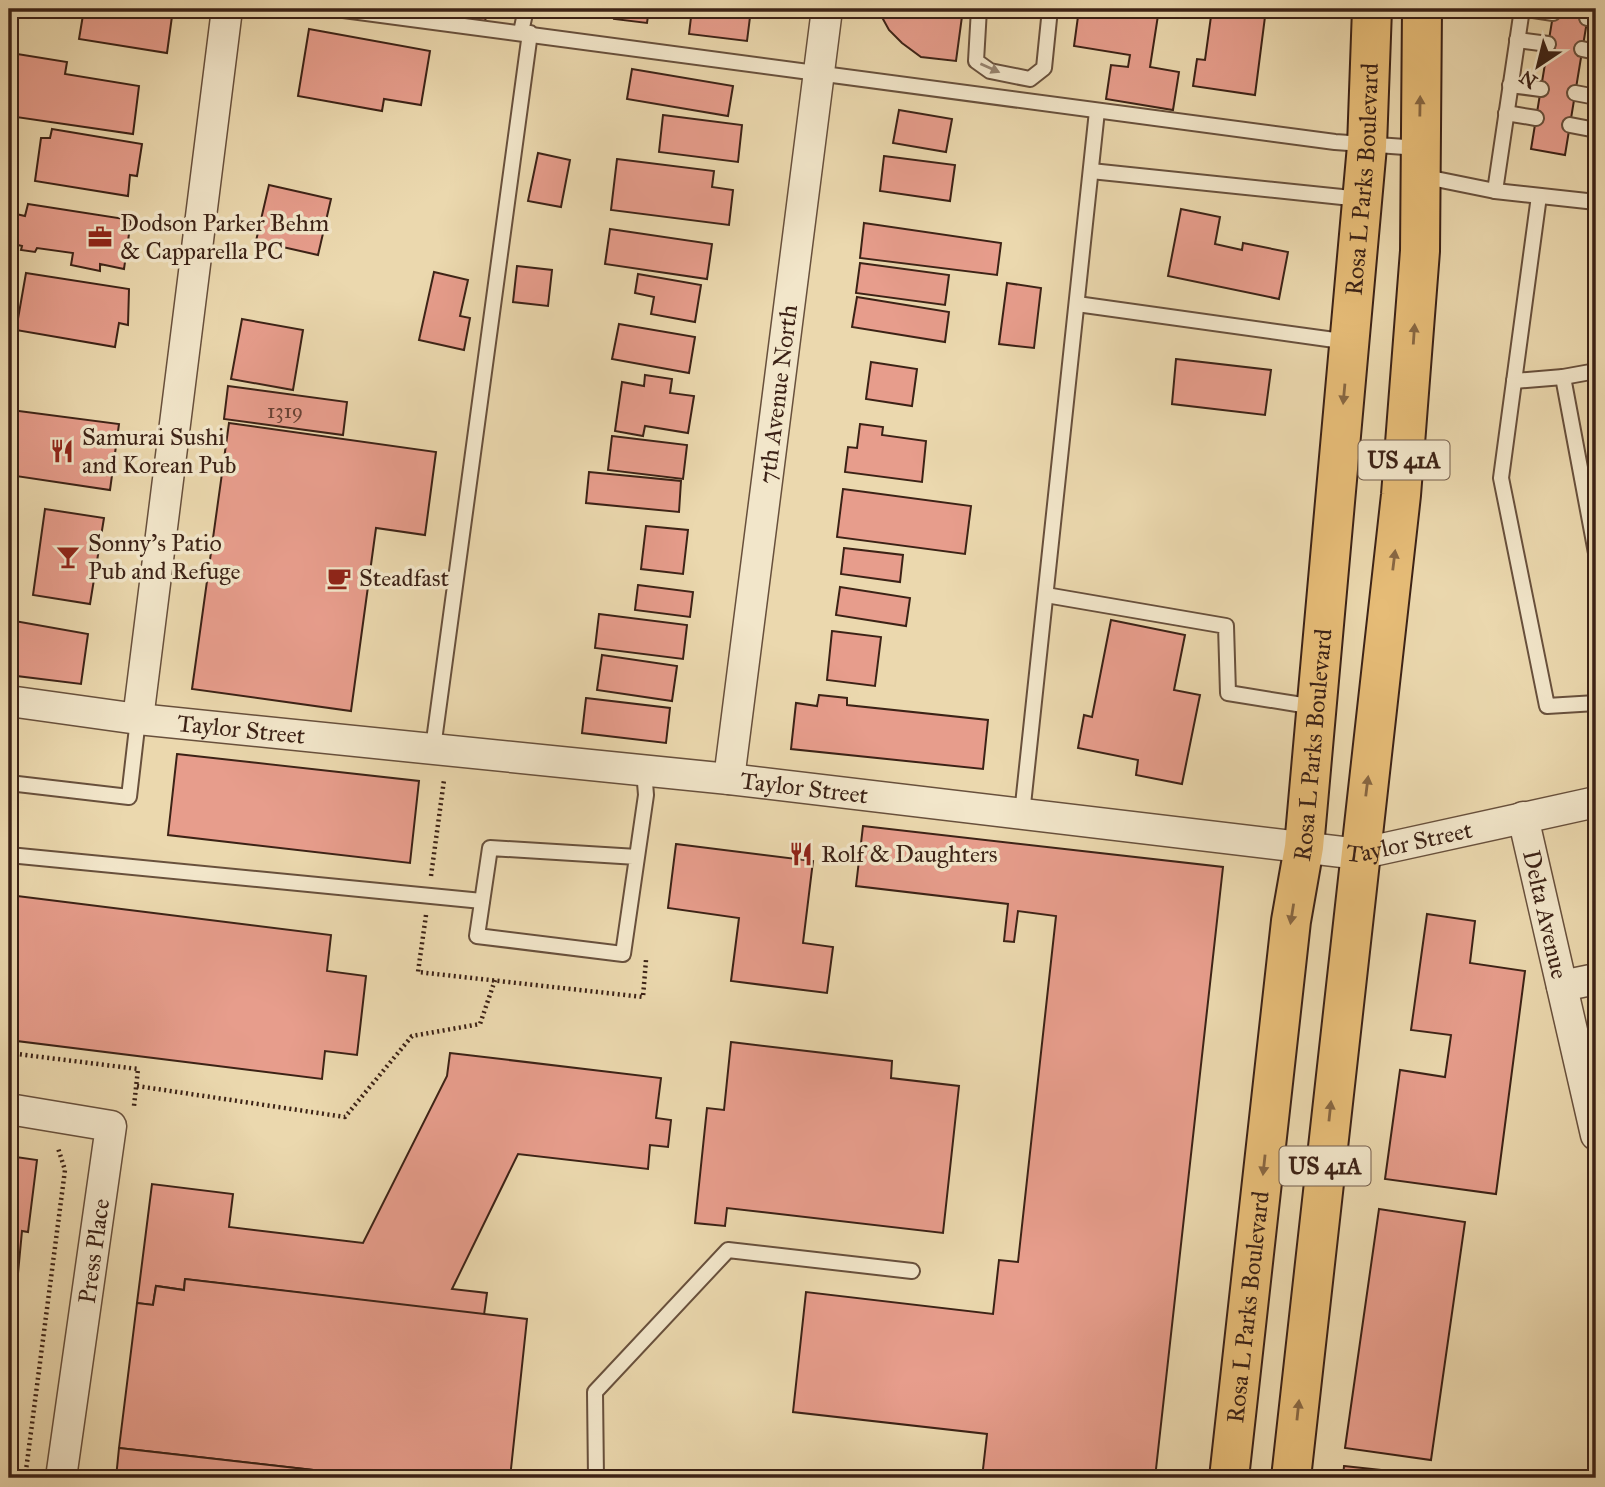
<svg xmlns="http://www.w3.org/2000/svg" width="1605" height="1487" viewBox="0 0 1605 1487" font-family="'IM FELL Great Primer',serif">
<rect width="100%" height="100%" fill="#ebd8ae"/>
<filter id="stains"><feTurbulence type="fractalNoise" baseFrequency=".00286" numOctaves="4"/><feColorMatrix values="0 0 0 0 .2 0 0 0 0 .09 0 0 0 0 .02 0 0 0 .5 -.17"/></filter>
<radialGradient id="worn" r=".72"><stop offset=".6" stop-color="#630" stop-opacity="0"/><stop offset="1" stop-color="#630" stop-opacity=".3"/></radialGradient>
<!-- building -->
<g fill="#e79d8c" stroke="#3c2216" stroke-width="2">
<path d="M 84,9 L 173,9 L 167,53 L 79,39 Z"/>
<path d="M 451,9 L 487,9 L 485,22 L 450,16 Z"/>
<path d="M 615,9 L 649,9 L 647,23 L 614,19 Z"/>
<path d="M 692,9 L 751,9 L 747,41 L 689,34 Z"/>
<path d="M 872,9 L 963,9 L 956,61 L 921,57 L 902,43 L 889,30 L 878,10 Z"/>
<path d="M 1079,9 L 1159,9 L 1150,67 L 1179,72 L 1173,110 L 1106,99 L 1111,65 L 1128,67 L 1130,55 L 1074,46 Z"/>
<path d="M 1212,9 L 1266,9 L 1255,95 L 1193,86 L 1197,59 L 1205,60 Z"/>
<path d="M 1554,9 L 1589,9 L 1565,155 L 1531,149 Z"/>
<path d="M 309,29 L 430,51 L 421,105 L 384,99 L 382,111 L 298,96 Z"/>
<path d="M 11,53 L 67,62 L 65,74 L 139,86 L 133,134 L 9,116 Z"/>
<path d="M 632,69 L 733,86 L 728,116 L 627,99 Z"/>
<path d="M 899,110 L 952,119 L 946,152 L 893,143 Z"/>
<path d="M 663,115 L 742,125 L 738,162 L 659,152 Z"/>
<path d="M 52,129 L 142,144 L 137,176 L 130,175 L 128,196 L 35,181 L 41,138 L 50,138 Z"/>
<path d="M 538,153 L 570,160 L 561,207 L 528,201 Z"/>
<path d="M 884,156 L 955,165 L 950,201 L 880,191 Z"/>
<path d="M 617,159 L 714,171 L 712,187 L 733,190 L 729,225 L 611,210 Z"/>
<path d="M 269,185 L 331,199 L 318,255 L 256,241 Z"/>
<path d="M 28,204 L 131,220 L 124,269 L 100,264 L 100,271 L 71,265 L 73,253 L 37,248 L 35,252 L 21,250 L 22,246 L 10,243 L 16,214 L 25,216 Z"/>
<path d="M 1181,209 L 1220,217 L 1215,244 L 1242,250 L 1243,243 L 1288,252 L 1279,299 L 1168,276 Z"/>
<path d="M 864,223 L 1001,243 L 997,275 L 860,258 Z"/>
<path d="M 610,229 L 712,244 L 707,279 L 605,264 Z"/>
<path d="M 860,263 L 949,275 L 945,305 L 856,293 Z"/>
<path d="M 517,266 L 552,270 L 548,306 L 513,302 Z"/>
<path d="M 434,272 L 468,280 L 460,316 L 470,318 L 464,350 L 419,340 Z"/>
<path d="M 26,273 L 129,289 L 128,325 L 119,323 L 115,347 L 16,330 Z"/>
<path d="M 638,274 L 701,285 L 695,322 L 651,314 L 654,297 L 635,293 Z"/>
<path d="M 1007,283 L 1041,288 L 1034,348 L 999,344 Z"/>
<path d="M 857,297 L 949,312 L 945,342 L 852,327 Z"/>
<path d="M 242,319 L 303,330 L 293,390 L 231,379 Z"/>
<path d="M 619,324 L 695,337 L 689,373 L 612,359 Z"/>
<path d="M 1176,359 L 1271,370 L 1265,415 L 1172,404 Z"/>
<path d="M 871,362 L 917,369 L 912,406 L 866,399 Z"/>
<path d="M 645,375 L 672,379 L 670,393 L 694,396 L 688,433 L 645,426 L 643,436 L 615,431 L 622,382 L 644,386 Z"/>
<path d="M 228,386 L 347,402 L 343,435 L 224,419 Z"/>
<path d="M 11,410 L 119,424 L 110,490 L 9,475 Z"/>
<path d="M 229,423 L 436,452 L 425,535 L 376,528 L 351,711 L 192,689 Z"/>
<path d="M 860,424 L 883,427 L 882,435 L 926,441 L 922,482 L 845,472 L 848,447 L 857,448 Z"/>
<path d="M 612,436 L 687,445 L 683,479 L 608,470 Z"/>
<path d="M 589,472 L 681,481 L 679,512 L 586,503 Z"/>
<path d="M 843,489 L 971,506 L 965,554 L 837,537 Z"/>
<path d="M 45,509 L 104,518 L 90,604 L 33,595 Z"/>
<path d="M 646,526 L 688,530 L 683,574 L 641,569 Z"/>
<path d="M 844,548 L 903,555 L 900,582 L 841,574 Z"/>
<path d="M 638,585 L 693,592 L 690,617 L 635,610 Z"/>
<path d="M 840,587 L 910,598 L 906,626 L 836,615 Z"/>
<path d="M 599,614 L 687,625 L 683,659 L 595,648 Z"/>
<path d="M 9,620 L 88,634 L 81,684 L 9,675 Z"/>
<path d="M 1111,620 L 1185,635 L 1174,690 L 1200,695 L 1182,784 L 1136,775 L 1138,760 L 1078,748 L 1084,715 L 1092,717 Z"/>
<path d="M 832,631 L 881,637 L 875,686 L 827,680 Z"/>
<path d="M 602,655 L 677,666 L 672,701 L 597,690 Z"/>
<path d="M 819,695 L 847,698 L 847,705 L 988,720 L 983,769 L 791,749 L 796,703 L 817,706 Z"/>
<path d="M 586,698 L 670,708 L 666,743 L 582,733 Z"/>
<path d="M 177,754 L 419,781 L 410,863 L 168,835 Z"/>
<path d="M 863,826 L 1223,867 L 1155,1478 L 982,1478 L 987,1434 L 793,1412 L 806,1292 L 993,1314 L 999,1260 L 1018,1262 L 1056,916 L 1018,911 L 1014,942 L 1004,941 L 1008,904 L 856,886 Z"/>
<path d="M 676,844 L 813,861 L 803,943 L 833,947 L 827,993 L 731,981 L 739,918 L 668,908 Z"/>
<path d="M 9,895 L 331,935 L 327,971 L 366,976 L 357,1055 L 325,1051 L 322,1079 L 9,1040 Z"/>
<path d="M 1427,914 L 1475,921 L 1470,963 L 1525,971 L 1496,1194 L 1385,1179 L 1400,1070 L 1445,1077 L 1451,1035 L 1411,1030 Z"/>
<path d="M 731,1042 L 892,1061 L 891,1078 L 959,1086 L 943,1233 L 727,1208 L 725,1226 L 695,1223 L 707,1108 L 724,1110 Z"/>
<path d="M 450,1053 L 661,1078 L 656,1118 L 671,1120 L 668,1147 L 650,1145 L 648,1169 L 518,1154 L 452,1289 L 487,1293 L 484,1315 L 185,1279 L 184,1290 L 156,1286 L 153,1305 L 137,1303 L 152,1184 L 233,1194 L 229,1227 L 363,1243 L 447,1076 Z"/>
<path d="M 9,1156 L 37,1160 L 28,1232 L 22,1231 L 13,1326 L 10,1326 L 9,1336 Z"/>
<path d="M 1379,1209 L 1465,1222 L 1431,1460 L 1345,1448 Z"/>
<path d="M 185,1279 L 527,1319 L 510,1478 L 384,1478 L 119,1448 L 137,1303 L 153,1305 L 156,1286 L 184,1290 Z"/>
<path d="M 119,1448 L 384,1478 L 116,1478 Z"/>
<path d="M 1344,1466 L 1456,1478 L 1343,1478 Z"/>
</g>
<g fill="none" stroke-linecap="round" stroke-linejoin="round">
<!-- service casing -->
<g stroke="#68503c" stroke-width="18">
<g id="service">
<path d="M 336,9 L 1335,142 L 1419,148"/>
<path d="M 979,9 L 976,61 L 990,71 L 1030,79 L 1044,68 L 1050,9"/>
<path d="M 1527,9 L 1553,13"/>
<path d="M 1587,18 L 1596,20"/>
<path d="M 521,32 L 526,9"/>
<path d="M 1517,40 L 1548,44"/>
<path d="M 1582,49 L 1596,52"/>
<path d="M 1510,85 L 1541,89"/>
<path d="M 1575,93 L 1596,97"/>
<path d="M 1506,113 L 1536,118"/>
<path d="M 1570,125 L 1596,130"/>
<path d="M 1091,171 L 1361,199"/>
<path d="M 1421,176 L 1495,191 L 1596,202"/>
<path d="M 1495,191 L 1522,9"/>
<path d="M 1539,196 L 1501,478 L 1547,706 L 1596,703"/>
<path d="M 1077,304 L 1349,342"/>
<path d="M 1596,371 L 1563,377 L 1596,553"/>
<path d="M 1514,381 L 1563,377"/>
<path d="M 1046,595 L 1226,626 L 1228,693 L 1315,707"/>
<path d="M 433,748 L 530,33"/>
<path d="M 9,783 L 129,797 L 138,719"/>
<path d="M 1022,814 L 1097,111"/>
<path d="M 9,855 L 482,901"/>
<path d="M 637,857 L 490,848 L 477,936 L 623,954 L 646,795 L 644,770"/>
<path d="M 596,1478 L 595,1392 L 728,1250 L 912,1271"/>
</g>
</g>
<!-- minor casing -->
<g stroke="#68503c" stroke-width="33">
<g id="minor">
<path id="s1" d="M 9,701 L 138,719 L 729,779 L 1359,854 L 1596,802"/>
<path d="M 138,719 L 227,9"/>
<path id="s2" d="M 729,779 L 827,9"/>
<path id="s3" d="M 1523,817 L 1596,1135"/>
<path d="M 1562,986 L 1596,979"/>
<path d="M 9,1109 L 111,1126 L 61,1478"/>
</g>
</g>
<!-- primary casing -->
<g stroke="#3c2216" stroke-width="42">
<g id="primary">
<path id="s4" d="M 1229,1478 L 1291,921 L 1304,847 L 1367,146 L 1372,9"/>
<path d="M 1291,1478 L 1401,495 L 1420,251 L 1422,9"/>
</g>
</g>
<!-- path -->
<g stroke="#3c2216" stroke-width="4.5" stroke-dasharray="2 3.5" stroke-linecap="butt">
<path d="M 431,876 L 444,780"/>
<path d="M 426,915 L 418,972 L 643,997 L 646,960"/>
<path d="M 9,1053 L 138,1069 L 134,1106"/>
<path d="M 137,1086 L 345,1117 L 412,1036 L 480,1024 L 495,980"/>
<path d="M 25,1478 L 65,1170 L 58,1148"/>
</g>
<!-- service -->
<use href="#service" stroke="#f2e6ca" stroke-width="14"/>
<!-- minor -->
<use href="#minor" stroke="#f2e6ca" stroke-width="30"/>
<!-- primary -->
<use href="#primary" stroke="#e6bc77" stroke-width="38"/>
</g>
<!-- one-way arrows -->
<defs><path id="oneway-solid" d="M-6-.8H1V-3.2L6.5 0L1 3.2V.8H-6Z" transform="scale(1.75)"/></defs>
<use fill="#978470" href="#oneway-solid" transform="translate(990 68) rotate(24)"/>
<g fill="#886742">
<use href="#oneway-solid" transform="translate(1420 106) rotate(-89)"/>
<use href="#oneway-solid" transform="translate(1414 334) rotate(-86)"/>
<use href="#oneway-solid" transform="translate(1344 394) rotate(95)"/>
<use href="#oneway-solid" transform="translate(1394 560) rotate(-83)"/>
<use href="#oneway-solid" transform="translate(1367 786) rotate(-83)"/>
<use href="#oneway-solid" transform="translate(1292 914) rotate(99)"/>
<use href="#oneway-solid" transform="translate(1330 1111) rotate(-84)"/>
<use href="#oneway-solid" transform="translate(1264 1165) rotate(96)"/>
<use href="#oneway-solid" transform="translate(1298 1410) rotate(-84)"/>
</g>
<!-- icons -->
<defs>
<g id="office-bare" transform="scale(1.89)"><path d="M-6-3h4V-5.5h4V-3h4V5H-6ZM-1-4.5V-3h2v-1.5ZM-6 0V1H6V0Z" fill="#8f2418" stroke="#f2e6ca" stroke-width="2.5" paint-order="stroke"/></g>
<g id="restaurant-bare" transform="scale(1.89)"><path d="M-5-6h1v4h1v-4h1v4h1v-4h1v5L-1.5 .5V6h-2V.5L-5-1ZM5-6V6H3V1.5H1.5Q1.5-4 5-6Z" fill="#8f2418" stroke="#f2e6ca" stroke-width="2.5" paint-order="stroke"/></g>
<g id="bar-bare" transform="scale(1.89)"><path d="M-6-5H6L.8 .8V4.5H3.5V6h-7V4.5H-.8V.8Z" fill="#8f2418" stroke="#f2e6ca" stroke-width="2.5" paint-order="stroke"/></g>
<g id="cafe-bare" transform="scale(1.89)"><path d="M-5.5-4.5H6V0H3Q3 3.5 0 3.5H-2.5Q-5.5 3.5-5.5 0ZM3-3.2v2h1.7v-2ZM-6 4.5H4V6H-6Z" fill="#8f2418" stroke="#f2e6ca" stroke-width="2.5" paint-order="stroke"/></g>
</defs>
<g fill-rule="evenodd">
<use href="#office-bare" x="100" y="237"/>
<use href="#restaurant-bare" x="62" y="451"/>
<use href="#bar-bare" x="68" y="557"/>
<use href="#cafe-bare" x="339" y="578"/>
<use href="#restaurant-bare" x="801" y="854"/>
</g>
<g text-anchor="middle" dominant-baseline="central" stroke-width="7" stroke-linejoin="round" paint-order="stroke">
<!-- number labels -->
<g font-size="21" fill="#674134">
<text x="285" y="411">1319</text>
</g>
<!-- shield labels -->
<g fill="#f2e6ca" stroke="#735d4c" stroke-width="2">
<rect x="1358.5" y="440.5" width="91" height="39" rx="5"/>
<rect x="1279.5" y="1146.5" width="91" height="39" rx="5"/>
</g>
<g font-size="23" font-weight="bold" fill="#3c2216">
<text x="1404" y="460">US 41A</text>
<text x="1325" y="1166">US 41A</text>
</g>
<!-- street labels -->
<g font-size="24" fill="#3c2216" stroke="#f2e6ca">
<text stroke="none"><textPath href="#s4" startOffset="1306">Rosa L Parks Boulevard</textPath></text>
<text stroke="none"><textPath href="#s2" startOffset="388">7th Avenue North</textPath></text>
<text stroke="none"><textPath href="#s1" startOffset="234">Taylor Street</textPath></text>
<text stroke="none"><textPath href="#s4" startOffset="738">Rosa L Parks Boulevard</textPath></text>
<text stroke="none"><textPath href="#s1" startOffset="800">Taylor Street</textPath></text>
<text stroke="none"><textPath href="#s1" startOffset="1410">Taylor Street</textPath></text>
<text stroke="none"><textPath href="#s3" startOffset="100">Delta Avenue</textPath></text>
<text transform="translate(94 1251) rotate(-82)">Press Place</text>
<text stroke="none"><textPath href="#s4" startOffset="172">Rosa L Parks Boulevard</textPath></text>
</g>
<!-- poi labels -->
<g font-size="24" fill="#3c2216" stroke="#f2e6ca" text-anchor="start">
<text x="120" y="223">Dodson Parker Behm<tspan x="120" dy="28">&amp; Capparella PC</tspan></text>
<text x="82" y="437">Samurai Sushi<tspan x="82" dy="28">and Korean Pub</tspan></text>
<text x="88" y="543">Sonny's Patio<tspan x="88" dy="28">Pub and Refuge</tspan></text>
<text x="359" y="578">Steadfast</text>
<text x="821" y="854">Rolf &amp; Daughters</text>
</g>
</g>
<!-- margin -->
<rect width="1605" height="1487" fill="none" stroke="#ebd8ae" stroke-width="35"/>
<rect x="10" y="10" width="1584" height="1466" fill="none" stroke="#3c2216" stroke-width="3.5"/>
<rect x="18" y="18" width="1570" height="1452" fill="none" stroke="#3c2216" stroke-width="2"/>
<!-- north arrow -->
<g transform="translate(1538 66) rotate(215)" stroke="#f2e6ca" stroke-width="5" paint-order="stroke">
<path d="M0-5L12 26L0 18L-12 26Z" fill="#3c2216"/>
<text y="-10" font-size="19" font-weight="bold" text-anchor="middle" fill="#3c2216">N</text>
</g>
<rect width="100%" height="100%" filter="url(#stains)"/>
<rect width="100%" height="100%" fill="url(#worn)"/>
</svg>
